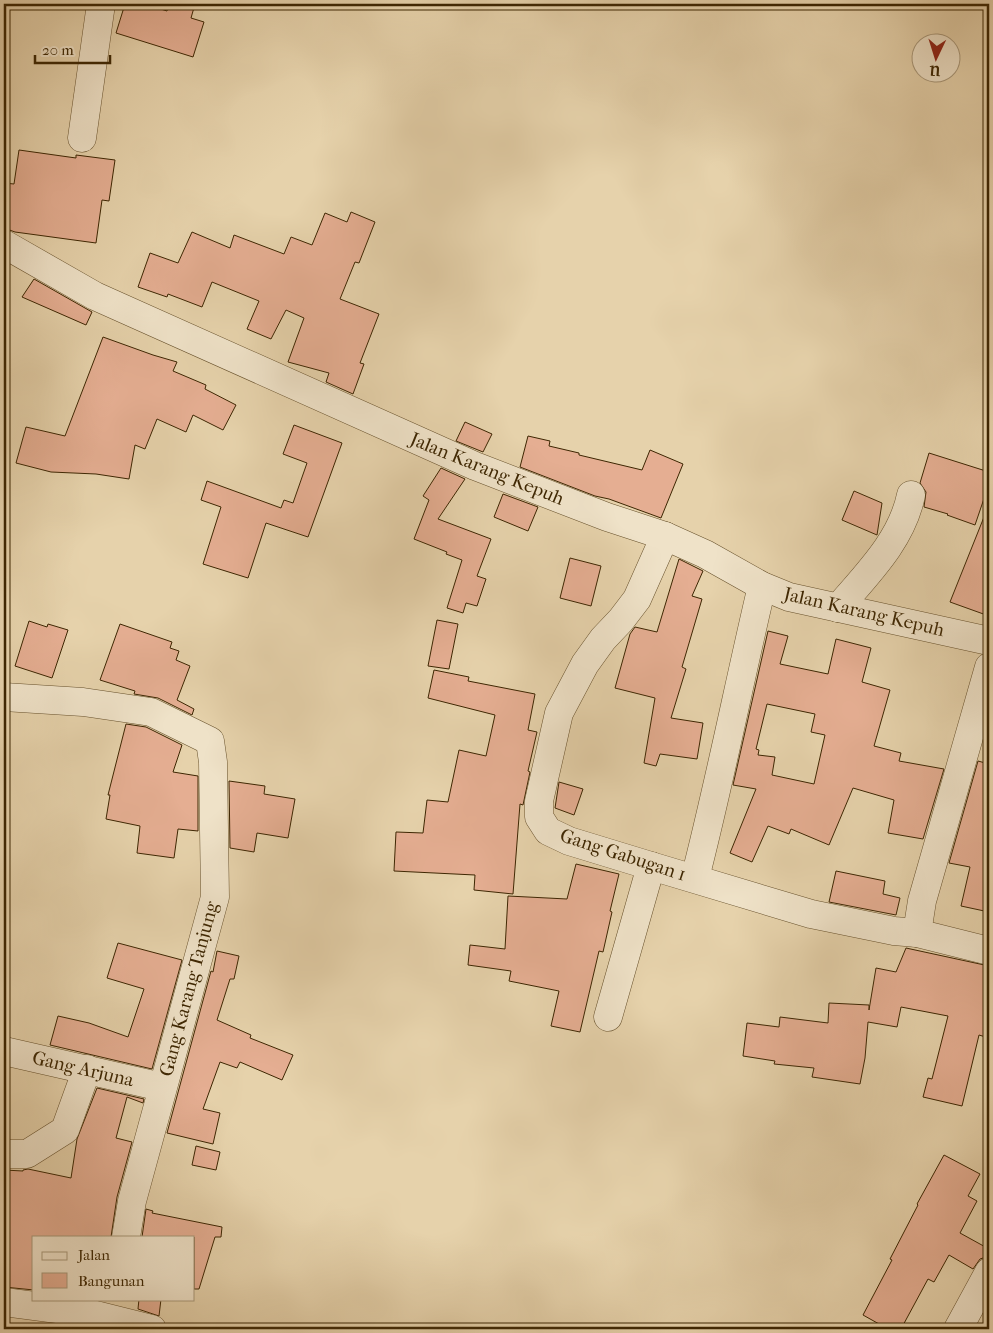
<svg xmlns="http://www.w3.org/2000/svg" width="993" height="1333" viewBox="0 0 993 1333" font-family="'IM FELL French Canon',serif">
<rect width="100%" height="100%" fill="#e6d2ab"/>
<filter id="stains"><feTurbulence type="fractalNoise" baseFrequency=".004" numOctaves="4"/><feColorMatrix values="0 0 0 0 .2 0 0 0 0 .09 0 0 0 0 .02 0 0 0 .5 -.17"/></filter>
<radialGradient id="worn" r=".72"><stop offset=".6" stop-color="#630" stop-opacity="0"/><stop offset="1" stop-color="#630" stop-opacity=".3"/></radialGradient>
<!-- building -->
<g fill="#e5ae92" stroke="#3d2602" fill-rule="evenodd">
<path d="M 125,4 L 145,4 L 167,11 L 169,4 L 195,4 L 191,18 L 204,22 L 193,57 L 116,33 Z"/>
<path d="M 19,150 L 76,158 L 76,155 L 115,160 L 109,201 L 102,200 L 96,243 L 15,232 L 4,228 L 4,183 L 14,184 Z"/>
<path d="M 351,212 L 375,222 L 359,263 L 355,262 L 340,299 L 379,314 L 360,363 L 364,364 L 353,394 L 326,382 L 329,373 L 288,362 L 304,318 L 286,310 L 271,339 L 247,329 L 259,301 L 212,282 L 202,307 L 168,294 L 167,297 L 138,287 L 150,253 L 178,263 L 192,232 L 230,248 L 234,235 L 284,254 L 291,237 L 312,245 L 325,213 L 347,222 Z"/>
<path d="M 34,279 L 92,312 L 86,325 L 22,297 Z"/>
<path d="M 103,337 L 153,355 L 177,362 L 173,371 L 206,385 L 205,389 L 236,405 L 223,430 L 193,415 L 186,432 L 157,419 L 145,449 L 135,445 L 129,479 L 96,474 L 51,472 L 16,463 L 26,427 L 65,436 Z"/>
<path d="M 465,422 L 492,434 L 483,452 L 456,441 Z"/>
<path d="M 294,425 L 342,443 L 308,537 L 266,523 L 248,578 L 203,564 L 221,507 L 201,500 L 207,481 L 281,508 L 284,500 L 293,503 L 307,463 L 283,454 Z"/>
<path d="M 528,436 L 550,441 L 549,446 L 579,453 L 579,455 L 642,470 L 650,450 L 683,464 L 661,518 L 609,499 L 595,496 L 520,467 Z"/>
<path d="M 929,453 L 989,472 L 989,484 L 975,525 L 947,515 L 948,514 L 924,507 L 926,492 L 920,483 Z"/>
<path d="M 441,468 L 465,479 L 438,519 L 491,539 L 477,576 L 486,579 L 477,606 L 466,603 L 463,613 L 447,608 L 462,560 L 446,554 L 447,552 L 414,539 L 429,500 L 423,496 Z"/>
<path d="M 854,491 L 882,503 L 877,535 L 842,520 Z"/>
<path d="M 503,494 L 538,507 L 528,531 L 494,517 Z"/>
<path d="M 988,507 L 989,507 L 989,616 L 950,602 Z"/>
<path d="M 570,558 L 601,566 L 591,606 L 560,598 Z"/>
<path d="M 679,559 L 703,571 L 692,596 L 702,599 L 682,667 L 686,669 L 671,718 L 703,723 L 697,759 L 660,754 L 656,766 L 644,763 L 655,698 L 615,688 L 630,634 L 635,627 L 657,632 Z"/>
<path d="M 437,620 L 458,624 L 449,669 L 428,666 Z"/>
<path d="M 29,621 L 47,627 L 48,624 L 68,630 L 52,678 L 15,666 Z"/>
<path d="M 120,624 L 172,642 L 170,648 L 179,651 L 176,660 L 190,666 L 177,700 L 194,709 L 192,715 L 158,698 L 134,694 L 135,691 L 100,680 Z"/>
<path d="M 768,631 L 788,636 L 780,664 L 828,674 L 836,639 L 871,648 L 862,682 L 890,690 L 874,746 L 901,753 L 899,761 L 944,769 L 923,839 L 888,833 L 894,800 L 853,788 L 829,845 L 791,829 L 789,834 L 768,826 L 752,862 L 730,853 L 756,789 L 733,785 ZM 767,704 L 815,714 L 811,732 L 825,735 L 814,784 L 772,775 L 775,757 L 758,755 L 759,750 L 756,749 Z"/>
<path d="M 434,670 L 469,677 L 468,681 L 535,694 L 528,730 L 537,732 L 528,771 L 530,772 L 523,805 L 520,804 L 513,894 L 474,890 L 475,875 L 394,871 L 396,832 L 423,833 L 427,800 L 448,802 L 459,750 L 486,756 L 495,715 L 428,698 Z"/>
<path d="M 126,724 L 146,727 L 182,745 L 173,772 L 198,776 L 198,831 L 178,829 L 174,858 L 137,853 L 140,826 L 106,819 L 110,795 L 108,795 Z"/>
<path d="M 978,761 L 989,764 L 989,912 L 961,906 L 970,867 L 949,863 Z"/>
<path d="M 229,781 L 265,786 L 264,794 L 295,799 L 288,838 L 257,833 L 254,852 L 230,848 Z"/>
<path d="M 559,782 L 583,789 L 574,815 L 555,808 Z"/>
<path d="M 576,864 L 619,874 L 610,911 L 612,912 L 603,952 L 599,951 L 580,1032 L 551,1026 L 559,991 L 509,981 L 511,971 L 468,965 L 470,945 L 505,949 L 508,896 L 567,899 Z"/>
<path d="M 836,871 L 885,881 L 883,894 L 900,898 L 896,915 L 829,902 Z"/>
<path d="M 118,943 L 182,960 L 152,1069 L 50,1045 L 58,1016 L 89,1023 L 128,1037 L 144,989 L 107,978 Z"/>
<path d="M 906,948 L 989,966 L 989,1038 L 979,1035 L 962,1106 L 923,1097 L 928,1078 L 932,1079 L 948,1016 L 901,1007 L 897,1027 L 868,1022 L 865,1058 L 860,1084 L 812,1077 L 814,1068 L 774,1064 L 775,1061 L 743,1056 L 747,1023 L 779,1027 L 780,1017 L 828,1023 L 829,1003 L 869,1005 L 869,1010 L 876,968 L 896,972 Z"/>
<path d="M 217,951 L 239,956 L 234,979 L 230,979 L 217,1020 L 251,1035 L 250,1038 L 293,1055 L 282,1080 L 240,1062 L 237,1068 L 220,1062 L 203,1109 L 220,1113 L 213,1144 L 167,1133 L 211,971 L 213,972 Z"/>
<path d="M 97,1088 L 144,1099 L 143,1103 L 127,1097 L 116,1138 L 132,1142 L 117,1197 L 111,1237 L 34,1237 L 34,1290 L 4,1287 L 4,1170 L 23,1171 L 23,1170 L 28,1169 L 71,1178 L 77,1139 Z"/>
<path d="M 196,1146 L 220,1152 L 216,1170 L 192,1165 Z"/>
<path d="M 944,1155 L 980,1174 L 968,1196 L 977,1201 L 960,1233 L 989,1249 L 989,1256 L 980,1259 L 973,1269 L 949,1255 L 934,1282 L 928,1279 L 901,1329 L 888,1329 L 863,1315 L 892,1260 L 890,1259 L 918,1205 L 917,1204 Z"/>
<path d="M 146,1209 L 153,1211 L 152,1213 L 222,1227 L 221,1237 L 215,1237 L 199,1289 L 194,1289 L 194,1237 L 142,1237 Z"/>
<path d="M 139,1299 L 161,1299 L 159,1316 L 138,1309 Z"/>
</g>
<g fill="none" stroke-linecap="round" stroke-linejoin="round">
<!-- minor casing -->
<g stroke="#67512c" stroke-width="29">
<g id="minor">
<path d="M 82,138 L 101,4"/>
<path d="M 4,244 L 95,296 L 475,466 L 607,517 L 665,536 L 705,554 L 762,586 L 789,597 L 989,641"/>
<path d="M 665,536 L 637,599 L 621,620 L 603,639 L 585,664 L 559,713 L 539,801 L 539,817 L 548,831 L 569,841 L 651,866 L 811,914 L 894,931 L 917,933 L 989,951"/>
<path d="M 838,608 C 867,574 902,540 911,495"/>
<path d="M 4,697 L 83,702 L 151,712 L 210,741 L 213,762 L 215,897 L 132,1201 L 126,1237"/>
<path d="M 695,878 C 720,781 739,683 762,586"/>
<path d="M 917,933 L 922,901 L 989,667"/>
<path d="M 608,1017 L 651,866"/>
<path d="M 4,1051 L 162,1087"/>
<path d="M 4,1154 L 27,1154 L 65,1130 L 87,1069"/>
<path d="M 4,1302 L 88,1313 L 152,1329"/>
<path d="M 958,1329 L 989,1272"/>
</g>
</g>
<!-- minor -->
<use href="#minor" stroke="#efe2c8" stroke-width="28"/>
</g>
<g text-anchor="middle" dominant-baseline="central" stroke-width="4" stroke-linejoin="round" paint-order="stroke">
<!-- street labels -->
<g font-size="19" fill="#3d2602" stroke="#efe2c8">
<text transform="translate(487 469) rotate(22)">Jalan Karang Kepuh</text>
<text transform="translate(864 612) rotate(13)">Jalan Karang Kepuh</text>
<text transform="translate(623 855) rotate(18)">Gang Gabugan 1</text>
<text transform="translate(189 989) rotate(-75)">Gang Karang Tanjung</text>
<text transform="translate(83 1069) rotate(13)">Gang Arjuna</text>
</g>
</g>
<!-- margin -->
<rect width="993" height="1333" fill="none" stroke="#e6d2ab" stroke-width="20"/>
<rect x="5" y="5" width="983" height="1323" fill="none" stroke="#3d2602" stroke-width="2.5"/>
<rect x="10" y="10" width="973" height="1313" fill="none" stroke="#3d2602"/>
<!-- legend -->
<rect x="32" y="1236" width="162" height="65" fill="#efe2c8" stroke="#a89779"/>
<rect x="42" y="1252" width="25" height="8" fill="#efe2c8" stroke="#a89779"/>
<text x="78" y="1260" font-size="15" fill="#3d2602">Jalan</text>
<rect x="42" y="1273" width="25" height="15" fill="#e5ae92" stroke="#a89779"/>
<text x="78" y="1286" font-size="15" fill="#3d2602">Bangunan</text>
<!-- north arrow -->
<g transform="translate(936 58) rotate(184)"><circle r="24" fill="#efe2c8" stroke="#a89779"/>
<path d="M0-4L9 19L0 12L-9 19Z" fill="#8f2418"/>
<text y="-8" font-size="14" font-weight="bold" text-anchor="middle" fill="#3d2602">U</text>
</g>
<!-- scale -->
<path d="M35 55v8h75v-8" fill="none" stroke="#3d2602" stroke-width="2.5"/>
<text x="42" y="55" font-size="15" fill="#3d2602" stroke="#efe2c8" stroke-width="4" paint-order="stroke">20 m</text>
<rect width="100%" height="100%" filter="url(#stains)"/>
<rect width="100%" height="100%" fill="url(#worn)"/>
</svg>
